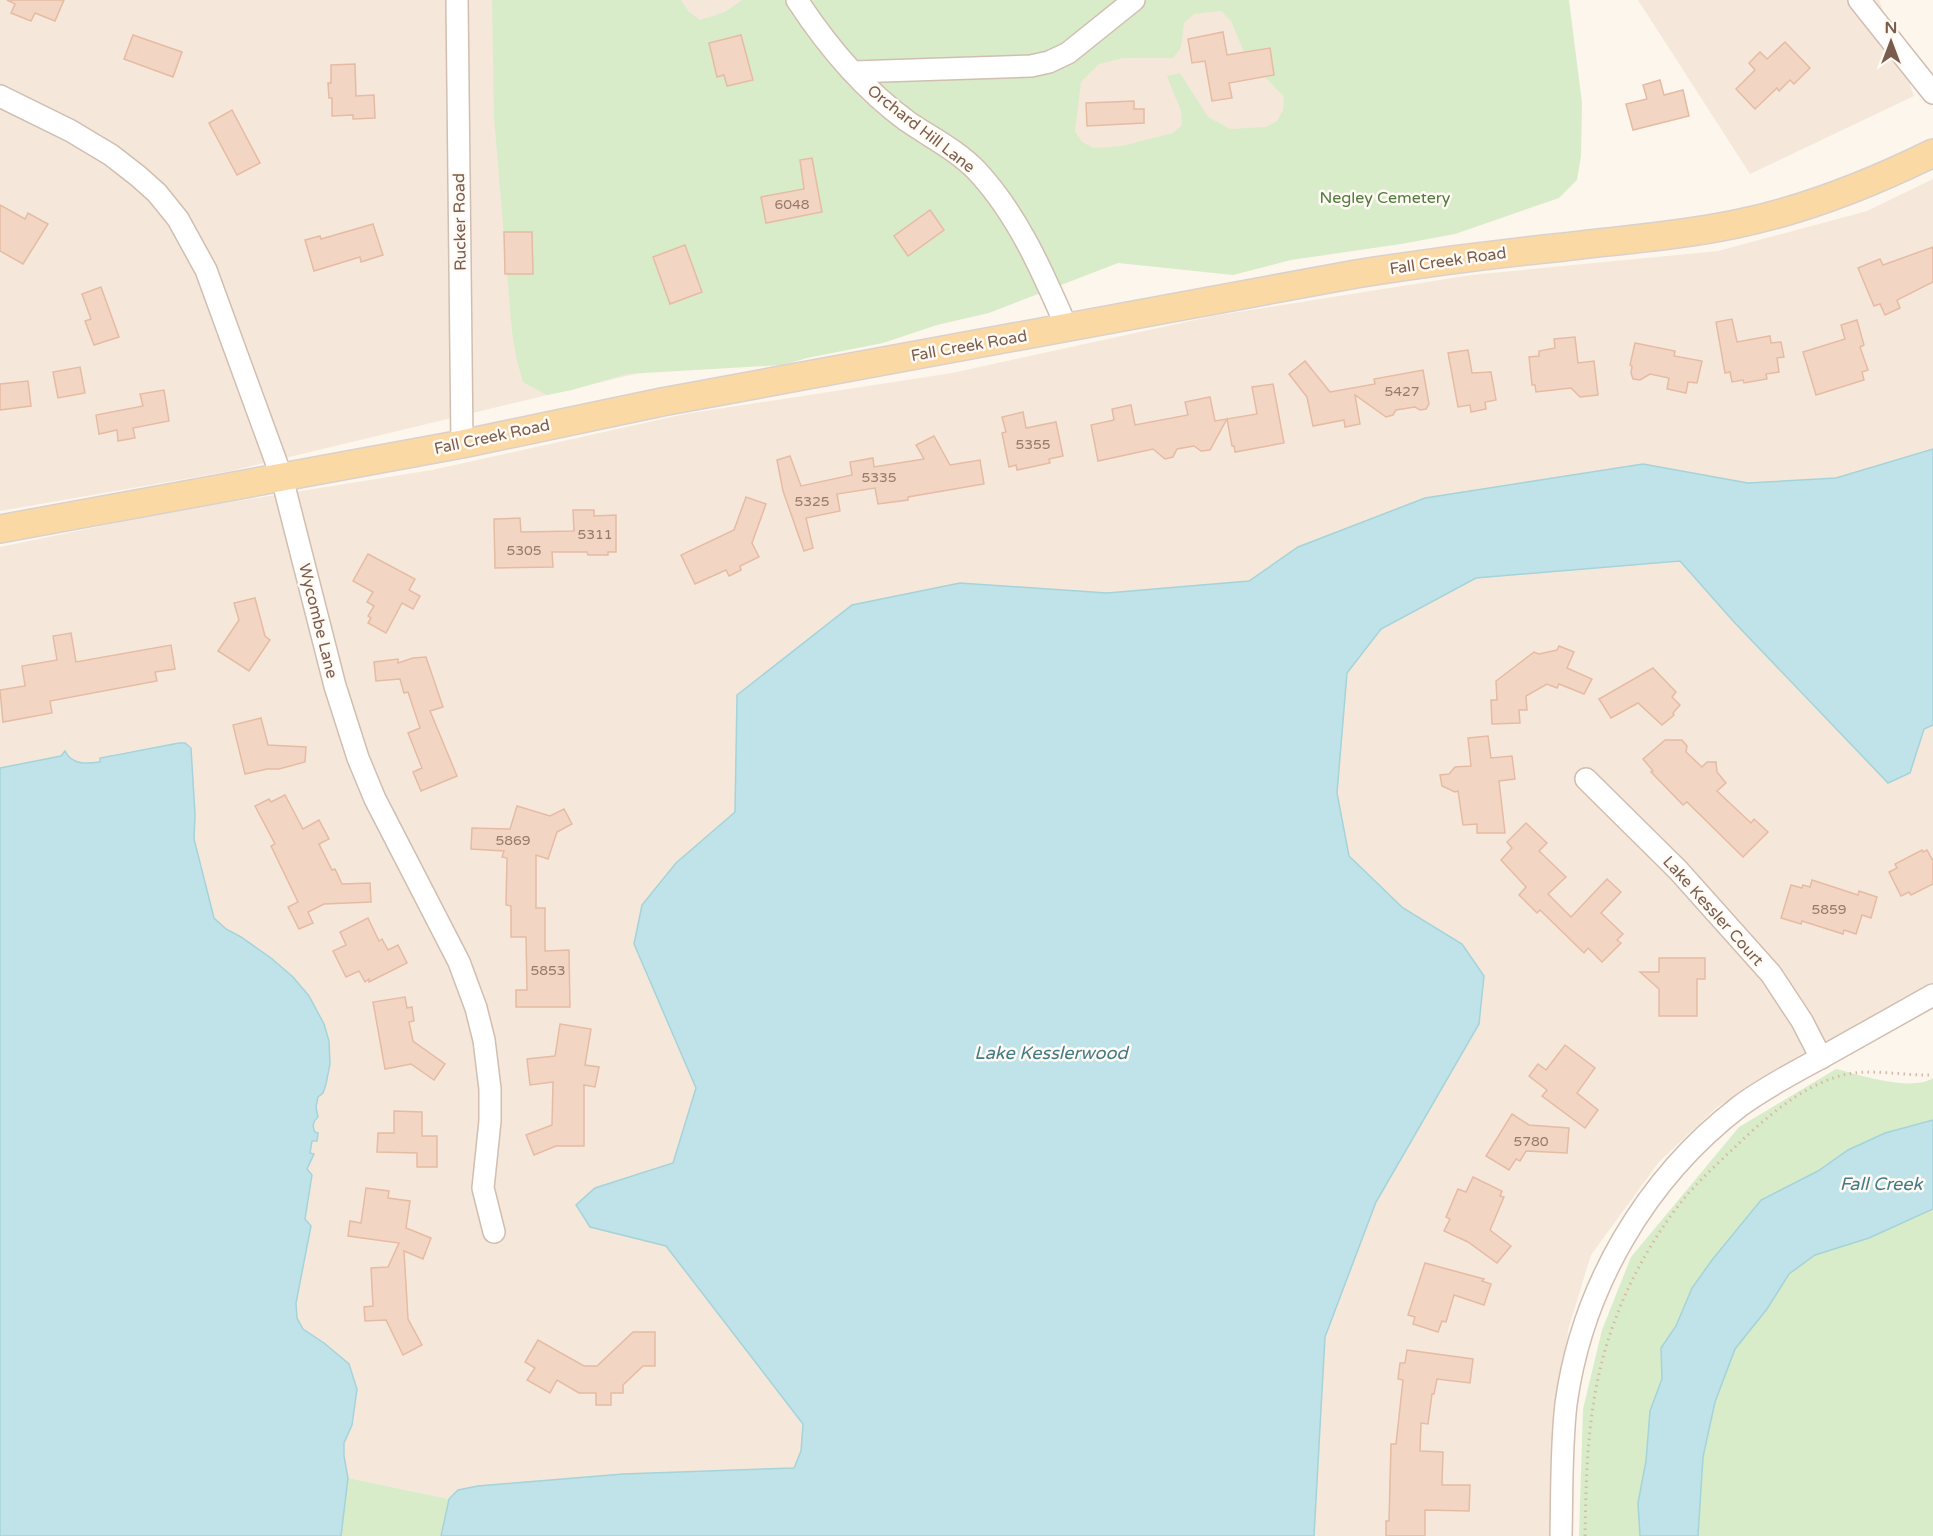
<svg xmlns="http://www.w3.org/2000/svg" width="1933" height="1536" viewBox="0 0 1933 1536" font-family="'Varela Round',sans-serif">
<rect width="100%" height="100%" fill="#fdf6ec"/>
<!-- residential -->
<g fill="#f5e8da">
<path d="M 0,0 L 1559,0 L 930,303 L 231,471 L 0,511 Z"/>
<path d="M 1638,0 L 1879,0 L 1914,96 L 1750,174 Z"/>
<path d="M 1933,179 L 1933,449 L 1836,478 L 1748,483 L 1643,464 L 1425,498 L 1298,547 L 1249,581 L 1107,593 L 960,583 L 737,695 L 735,812 L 676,863 L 634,944 L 696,1088 L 673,1163 L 595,1188 L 590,1227 L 666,1246 L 803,1424 L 801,1451 L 793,1468 L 623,1474 L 478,1486 L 458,1490 L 449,1499 L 348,1478 L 344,1456 L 344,1443 L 352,1425 L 357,1389 L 349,1364 L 324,1343 L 303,1329 L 297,1318 L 296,1303 L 311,1226 L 305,1219 L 312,1175 L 307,1170 L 314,1154 L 310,1153 L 312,1140 L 316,1141 L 313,1129 L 314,1123 L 318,1117 L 316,1107 L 318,1097 L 323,1093 L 241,937 L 226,929 L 214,918 L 194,839 L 194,801 L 179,743 L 115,754 L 100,762 L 86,764 L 75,762 L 64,754 L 61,756 L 0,768 L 0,547 L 169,512 L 432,470 L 685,414 L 952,373 L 1213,316 L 1471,275 L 1718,251 L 1867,211 Z"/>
<path d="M 1680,561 L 1734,622 L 1910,773 L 1924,729 L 1933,725 L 1933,982 L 1717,1107 L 1659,1162 L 1591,1255 L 1568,1330 L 1554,1536 L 1314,1536 L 1325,1337 L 1376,1202 L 1479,1025 L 1462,944 L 1403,908 L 1349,856 L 1337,793 L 1347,673 L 1381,629 L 1476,578 Z"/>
</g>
<!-- green -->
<g fill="#d8ecc9" fill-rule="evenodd">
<path d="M 492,0 L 681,0 L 689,12 L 700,20 L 725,12 L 742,0 L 784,0 L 799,4 L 804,0 L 1569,0 L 1582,103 L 1581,156 L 1577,180 L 1559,198 L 1455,234 L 1401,244 L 1291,260 L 1233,275 L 1118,263 L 989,313 L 937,325 L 883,343 L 807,358 L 783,365 L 627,374 L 572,390 L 547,395 L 523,382 L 516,357 L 512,332 L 494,118 ZM 1221,11 L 1231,21 L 1246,57 L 1284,97 L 1283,110 L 1277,121 L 1266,127 L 1230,129 L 1208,117 L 1180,73 L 1167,76 L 1181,111 L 1182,125 L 1173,133 L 1122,146 L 1094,148 L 1082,142 L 1075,131 L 1081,82 L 1099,64 L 1123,58 L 1173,58 L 1181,48 L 1184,23 L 1194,14 Z"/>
<path d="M 1836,1069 C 1860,1075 1912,1092 1933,1078 L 1933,1120 L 1885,1133 L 1848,1150 L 1818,1171 L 1761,1200 L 1712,1260 L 1692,1288 L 1676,1326 L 1661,1348 L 1662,1379 L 1650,1411 L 1646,1461 L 1638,1503 L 1640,1536 L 1579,1536 L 1583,1409 L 1602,1330 L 1631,1257 L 1739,1127 Z"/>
<path d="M 1933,1209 L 1933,1536 L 1698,1536 L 1703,1457 L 1715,1402 L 1735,1349 L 1767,1309 L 1789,1274 L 1815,1255 L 1869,1238 Z"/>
<path d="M 348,1478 L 449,1499 L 441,1536 L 341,1536 Z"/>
</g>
<!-- water -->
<g fill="#bfe3e8" stroke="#a5d3da" stroke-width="1.5">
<path d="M 1933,449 L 1933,725 L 1924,729 L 1910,773 L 1888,783 L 1734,622 L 1680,561 L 1476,578 L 1381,629 L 1347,673 L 1337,793 L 1349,856 L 1403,908 L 1462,944 L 1484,976 L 1479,1024 L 1376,1202 L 1325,1337 L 1314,1536 L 441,1536 L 449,1499 L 458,1490 L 478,1486 L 623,1474 L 794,1468 L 801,1451 L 803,1424 L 666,1246 L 590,1227 L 576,1205 L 595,1188 L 673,1163 L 696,1088 L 634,944 L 642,905 L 676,863 L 735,812 L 737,695 L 852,605 L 960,583 L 1107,593 L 1249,581 L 1298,547 L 1425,498 L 1643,464 L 1748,483 L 1836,478 Z"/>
<path d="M 179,743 L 185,743 L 191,748 L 195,814 L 194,839 L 214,918 L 226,929 L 241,937 L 271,958 L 293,977 L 309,996 L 324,1024 L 329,1041 L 330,1064 L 326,1084 L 323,1093 L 318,1097 L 316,1107 L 318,1117 C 313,1121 312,1127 315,1132 L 318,1133 L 317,1141 L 312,1141 L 310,1153 L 314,1154 L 307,1169 L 312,1175 L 305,1219 L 311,1226 L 296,1303 L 297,1318 L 303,1329 L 324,1343 L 349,1364 L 357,1389 L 352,1425 L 344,1443 L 344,1456 L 348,1478 L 341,1536 L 0,1536 L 0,768 L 61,756 L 65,751 C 72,765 86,764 100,762 L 100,758 Z"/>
<path d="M 1933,1120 L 1933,1209 L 1869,1238 L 1815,1255 L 1789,1274 L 1767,1309 L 1735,1349 L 1715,1402 L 1703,1457 L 1698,1536 L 1640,1536 L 1638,1503 L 1646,1461 L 1650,1411 L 1662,1379 L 1661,1348 L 1676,1326 L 1692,1288 L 1712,1260 L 1761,1200 L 1818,1171 L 1848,1150 L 1885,1133 Z"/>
</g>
<!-- building -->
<g fill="#f3d5c3" stroke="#e6bba3" stroke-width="1.5">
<path d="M 7,0 L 64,0 L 55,21 L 35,13 L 31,21 L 11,13 L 15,4 Z"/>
<path d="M 1223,32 L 1227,55 L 1270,48 L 1274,75 L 1229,83 L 1232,98 L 1212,101 L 1205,61 L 1192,63 L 1188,39 Z"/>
<path d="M 133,35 L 182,52 L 173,77 L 124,59 Z"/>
<path d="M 741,35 L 753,80 L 727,86 L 724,75 L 717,77 L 709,43 Z"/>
<path d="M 1785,42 L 1810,68 L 1794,84 L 1790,80 L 1779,91 L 1777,88 L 1755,109 L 1736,89 L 1755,70 L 1749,63 L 1760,52 L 1767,59 Z"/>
<path d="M 355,64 L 356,96 L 374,95 L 375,118 L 353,119 L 353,115 L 332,116 L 332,98 L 329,98 L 328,83 L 331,83 L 331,65 Z"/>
<path d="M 1660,80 L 1664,95 L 1683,90 L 1689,116 L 1633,130 L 1626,104 L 1647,99 L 1643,85 Z"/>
<path d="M 1134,101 L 1134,109 L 1144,109 L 1144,123 L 1087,126 L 1086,103 Z"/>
<path d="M 232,110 L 260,163 L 237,175 L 209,123 Z"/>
<path d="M 812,158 L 822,212 L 766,223 L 761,197 L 804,189 L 800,160 Z"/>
<path d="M 0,205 L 25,219 L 28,213 L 48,224 L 23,264 L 0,251 Z"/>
<path d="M 930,210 L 944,230 L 908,256 L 894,236 Z"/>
<path d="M 373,224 L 383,255 L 361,262 L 360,257 L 314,271 L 305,240 L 320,236 L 321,239 Z"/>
<path d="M 504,232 L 532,232 L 533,274 L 505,274 Z"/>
<path d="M 685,245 L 702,292 L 670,304 L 653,257 Z"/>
<path d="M 1933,247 L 1933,282 L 1897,300 L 1900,308 L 1885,315 L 1880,304 L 1874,306 L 1858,268 L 1880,259 L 1883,265 Z"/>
<path d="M 101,287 L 119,337 L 94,345 L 85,321 L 91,319 L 82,294 Z"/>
<path d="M 1732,319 L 1737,342 L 1770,336 L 1771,343 L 1781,342 L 1784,357 L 1777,358 L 1779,372 L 1766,374 L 1767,379 L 1744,383 L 1743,380 L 1732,382 L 1730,372 L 1725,373 L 1716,322 Z"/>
<path d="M 1857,320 L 1864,345 L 1860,347 L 1868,370 L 1862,372 L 1864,380 L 1816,395 L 1803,352 L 1845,339 L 1841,325 Z"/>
<path d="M 1575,337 L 1578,363 L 1594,361 L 1598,395 L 1580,397 L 1571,388 L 1536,392 L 1535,385 L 1532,385 L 1529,357 L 1539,356 L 1539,351 L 1555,348 L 1554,339 Z"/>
<path d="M 1635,343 L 1675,351 L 1674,356 L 1702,361 L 1697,383 L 1688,382 L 1686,393 L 1667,389 L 1669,378 L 1650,374 L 1640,380 L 1633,379 L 1631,373 L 1632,366 L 1630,365 Z"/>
<path d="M 1468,350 L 1472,373 L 1491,372 L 1496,400 L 1485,402 L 1486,409 L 1471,412 L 1470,405 L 1458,407 L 1448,353 Z"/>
<path d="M 1305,361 L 1330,392 L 1375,384 L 1374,379 L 1423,370 L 1429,404 L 1426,409 L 1420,410 L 1415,407 L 1396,410 L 1393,415 L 1386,417 L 1355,395 L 1360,424 L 1345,427 L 1344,420 L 1313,426 L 1307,397 L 1289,374 Z"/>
<path d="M 80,367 L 85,393 L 58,398 L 53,372 Z"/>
<path d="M 28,381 L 31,406 L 0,410 L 0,384 Z"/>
<path d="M 1273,384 L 1284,443 L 1235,452 L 1234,446 L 1232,446 L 1227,419 L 1210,450 L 1201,451 L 1194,446 L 1177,449 L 1173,457 L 1165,459 L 1153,449 L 1098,461 L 1091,425 L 1114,420 L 1112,409 L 1131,405 L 1135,425 L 1188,415 L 1185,402 L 1210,397 L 1215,421 L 1257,414 L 1252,387 Z"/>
<path d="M 164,390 L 169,421 L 133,428 L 135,438 L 118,441 L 117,430 L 99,434 L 96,415 L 143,406 L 140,394 Z"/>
<path d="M 1023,412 L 1026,428 L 1056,422 L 1063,456 L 1049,459 L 1050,463 L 1017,470 L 1016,465 L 1009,467 L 1002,433 L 1006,432 L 1002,417 Z"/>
<path d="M 934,436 L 950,465 L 980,460 L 984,484 L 908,497 L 908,500 L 878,504 L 875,488 L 837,494 L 840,511 L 806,518 L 813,548 L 804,551 L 783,491 L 777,460 L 790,456 L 801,486 L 852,475 L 850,462 L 873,458 L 874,467 L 924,459 L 916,445 Z"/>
<path d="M 746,497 L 766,504 L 752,543 L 759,557 L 740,566 L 741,570 L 729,576 L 726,570 L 695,584 L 681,555 L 734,530 Z"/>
<path d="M 573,510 L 594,510 L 594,516 L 616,515 L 616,552 L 608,552 L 608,555 L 588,555 L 587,552 L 552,552 L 553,567 L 495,568 L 494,519 L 520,518 L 521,532 L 574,531 Z"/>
<path d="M 368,554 L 415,579 L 409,590 L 420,596 L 413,609 L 402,603 L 386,633 L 368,623 L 371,618 L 368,616 L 374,606 L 367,602 L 373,592 L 353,581 Z"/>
<path d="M 255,598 L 265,636 L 270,640 L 249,671 L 218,651 L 239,620 L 234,603 Z"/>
<path d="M 71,633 L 76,662 L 171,645 L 175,669 L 155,672 L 157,681 L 50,701 L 52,713 L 3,722 L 0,690 L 25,686 L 22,666 L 57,660 L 53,636 Z"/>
<path d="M 1559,646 L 1574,652 L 1567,668 L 1592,679 L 1584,694 L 1559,684 L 1557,688 L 1547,684 L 1526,696 L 1527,710 L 1519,710 L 1520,723 L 1492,724 L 1491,700 L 1497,700 L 1496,681 L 1534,652 L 1539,654 L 1557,650 Z"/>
<path d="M 426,657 L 443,707 L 430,711 L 457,776 L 421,791 L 413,772 L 422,768 L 408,733 L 420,728 L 408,692 L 404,693 L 400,679 L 376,681 L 374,662 L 398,659 L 398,663 L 413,658 Z"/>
<path d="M 1653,668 L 1676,692 L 1672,697 L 1680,705 L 1673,713 L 1674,715 L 1662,725 L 1638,703 L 1611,718 L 1599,699 Z"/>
<path d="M 261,718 L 268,745 L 306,747 L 305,762 L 279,769 L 267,769 L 245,774 L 233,725 Z"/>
<path d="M 1488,736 L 1491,758 L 1512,756 L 1515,779 L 1499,781 L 1505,833 L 1477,833 L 1477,824 L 1463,825 L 1458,791 L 1455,792 L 1442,786 L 1440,775 L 1449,774 L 1455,767 L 1471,766 L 1468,738 Z"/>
<path d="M 1665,740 L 1682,740 L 1687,746 L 1686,752 L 1702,767 L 1707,762 L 1716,762 L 1717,772 L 1726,783 L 1717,791 L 1751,823 L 1754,819 L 1768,832 L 1743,857 L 1687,802 L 1683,805 L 1651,772 L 1653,771 L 1643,759 Z"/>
<path d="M 285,795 L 303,829 L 319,820 L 329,839 L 319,844 L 332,870 L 335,869 L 342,884 L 370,883 L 371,902 L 324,904 L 308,912 L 313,923 L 299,929 L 288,907 L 298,902 L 271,846 L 275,844 L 255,806 L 269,799 L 271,802 Z"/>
<path d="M 517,806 L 550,816 L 564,809 L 572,824 L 557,832 L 548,859 L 536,855 L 536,908 L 545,908 L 545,951 L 569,950 L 570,1007 L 516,1007 L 516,990 L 527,990 L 526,937 L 511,937 L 511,906 L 506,905 L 507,858 L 502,857 L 504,851 L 471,849 L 472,828 L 510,829 Z"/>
<path d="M 1526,823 L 1547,843 L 1539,851 L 1566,877 L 1548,894 L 1571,917 L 1607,879 L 1621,892 L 1601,913 L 1623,934 L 1617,940 L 1621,943 L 1602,962 L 1588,948 L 1584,953 L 1540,910 L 1537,913 L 1519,895 L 1526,887 L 1501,860 L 1512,848 L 1507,842 Z"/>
<path d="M 1922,850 L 1923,852 L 1927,850 L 1933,861 L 1933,884 L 1911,895 L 1909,892 L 1901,896 L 1889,872 L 1897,868 L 1895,864 Z"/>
<path d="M 1812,880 L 1858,895 L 1859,891 L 1877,897 L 1871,918 L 1862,915 L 1856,934 L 1844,930 L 1843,934 L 1802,921 L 1801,924 L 1781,918 L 1791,885 L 1802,888 L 1803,885 L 1810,887 Z"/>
<path d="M 368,918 L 379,941 L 382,939 L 388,950 L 398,945 L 407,963 L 369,982 L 369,979 L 365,982 L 359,971 L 346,977 L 333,951 L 346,945 L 340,932 Z"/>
<path d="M 1659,958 L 1705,958 L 1705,979 L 1697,979 L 1697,1016 L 1659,1016 L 1659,989 L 1640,972 L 1659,972 Z"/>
<path d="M 405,997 L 407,1008 L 412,1007 L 414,1021 L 409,1022 L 413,1041 L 445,1064 L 434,1080 L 411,1064 L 385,1069 L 373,1002 Z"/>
<path d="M 560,1024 L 591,1029 L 585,1065 L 599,1067 L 595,1087 L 584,1085 L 584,1146 L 556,1146 L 534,1155 L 526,1135 L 552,1125 L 553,1082 L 530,1085 L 527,1059 L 555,1056 Z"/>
<path d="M 1565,1045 L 1595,1068 L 1577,1093 L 1598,1110 L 1585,1128 L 1542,1096 L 1547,1090 L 1529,1076 L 1538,1064 L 1546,1070 Z"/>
<path d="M 394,1111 L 422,1112 L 422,1136 L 437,1136 L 437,1167 L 417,1167 L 417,1153 L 377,1152 L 378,1133 L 394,1133 Z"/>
<path d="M 1512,1114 L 1529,1125 L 1569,1128 L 1567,1153 L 1526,1151 L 1520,1161 L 1516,1159 L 1509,1170 L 1486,1156 Z"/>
<path d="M 1473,1177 L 1502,1191 L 1500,1196 L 1504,1197 L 1490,1230 L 1511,1246 L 1497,1263 L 1468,1242 L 1444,1231 L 1450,1219 L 1446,1217 L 1458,1189 L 1466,1192 Z"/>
<path d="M 366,1188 L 389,1191 L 388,1198 L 410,1201 L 406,1228 L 431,1238 L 423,1259 L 404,1251 L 408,1319 L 422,1345 L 403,1355 L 386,1320 L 365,1321 L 364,1307 L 373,1306 L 371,1268 L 388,1267 L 399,1243 L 348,1236 L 350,1221 L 361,1223 Z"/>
<path d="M 1425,1263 L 1484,1279 L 1482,1281 L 1491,1284 L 1484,1305 L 1454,1295 L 1446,1322 L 1442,1321 L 1438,1332 L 1413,1324 L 1415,1317 L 1408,1315 Z"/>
<path d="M 633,1332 L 655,1332 L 655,1366 L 643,1366 L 623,1385 L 623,1393 L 611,1393 L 611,1405 L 596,1405 L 596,1393 L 579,1393 L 557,1380 L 550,1393 L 527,1380 L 535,1368 L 525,1362 L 538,1340 L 584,1366 L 597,1366 Z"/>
<path d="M 1407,1350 L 1473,1359 L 1470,1383 L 1437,1379 L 1434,1394 L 1432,1394 L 1428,1424 L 1421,1423 L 1420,1451 L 1443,1452 L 1442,1485 L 1470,1485 L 1469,1511 L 1425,1510 L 1425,1536 L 1386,1536 L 1386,1521 L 1389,1521 L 1391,1444 L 1396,1444 L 1403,1380 L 1398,1379 L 1400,1363 L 1405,1363 Z"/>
</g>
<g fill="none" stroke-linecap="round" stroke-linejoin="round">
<!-- minor casing -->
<g stroke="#d1beb0" stroke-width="24">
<g id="minor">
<path d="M 457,0 L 462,444"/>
<path d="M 797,0 C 827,46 862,88 907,121 C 930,137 957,150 977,171 C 1018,215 1043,273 1067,328"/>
<path d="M 1859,0 L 1933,93"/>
<path d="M 853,72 L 1031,66 L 1049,62 L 1068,53 L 1134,0"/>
<path d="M 0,96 L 71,131 L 111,155 L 138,176 L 157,193 L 178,219 L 206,270 L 282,478 L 335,686 L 358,758 L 375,799 L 459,962 L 476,1008 L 484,1040 L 490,1089 L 490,1121 L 483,1188 L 494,1232"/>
<path d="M 1586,779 L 1678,870 L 1771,974 L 1802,1021 L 1821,1058"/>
<path d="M 1561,1536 C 1562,1492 1561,1448 1566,1404 C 1582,1287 1646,1178 1740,1106 C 1767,1086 1797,1071 1826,1055 C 1861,1035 1897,1015 1933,995"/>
</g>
</g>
<!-- major casing -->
<g stroke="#dad1cd" stroke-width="30">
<path id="major" d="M 0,529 L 462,444 L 662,402 L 1356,274 C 1425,263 1494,254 1564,247 C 1621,240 1679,236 1736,224 C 1805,210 1870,184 1933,153"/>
</g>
<!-- path -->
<path stroke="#d9b8a5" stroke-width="3" stroke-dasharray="1.5 4.5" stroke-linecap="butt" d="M 1585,1536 C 1586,1482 1587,1427 1599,1374 C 1613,1310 1645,1246 1686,1196 C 1701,1179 1718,1163 1734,1148 C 1764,1119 1801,1086 1843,1075 C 1872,1068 1903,1076 1933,1075"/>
<!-- minor -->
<use href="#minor" stroke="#fff" stroke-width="21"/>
<!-- major -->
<use href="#major" stroke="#fbd9a5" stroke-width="27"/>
</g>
<g text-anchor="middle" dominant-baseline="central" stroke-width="5" stroke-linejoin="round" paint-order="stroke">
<!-- number labels -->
<g font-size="14" fill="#987a6a">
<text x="792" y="204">6048</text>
<text x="1402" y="391">5427</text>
<text x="1033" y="444">5355</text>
<text x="879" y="477">5335</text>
<text x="812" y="501">5325</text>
<text x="595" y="534">5311</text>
<text x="524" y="550">5305</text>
<text x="513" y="840">5869</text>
<text x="1829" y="909">5859</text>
<text x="548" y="970">5853</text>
<text x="1531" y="1141">5780</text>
</g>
<!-- street labels -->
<g font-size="16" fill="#7a5c4d" stroke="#fffaf3">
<text transform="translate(921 129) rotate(38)">Orchard Hill Lane</text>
<text transform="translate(460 222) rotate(-91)">Rucker Road</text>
<text transform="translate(1448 261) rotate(-8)">Fall Creek Road</text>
<text transform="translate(969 346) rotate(-10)">Fall Creek Road</text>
<text transform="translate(492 437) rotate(-12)">Fall Creek Road</text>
<text transform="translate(318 621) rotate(76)">Wycombe Lane</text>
<text transform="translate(1713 911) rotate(48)">Lake Kessler Court</text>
</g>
<!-- park labels -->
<g font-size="16" fill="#537a41" stroke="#fffaf3">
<text x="1385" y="198">Negley Cemetery</text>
</g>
<!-- water labels -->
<g font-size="18" font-style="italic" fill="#437c86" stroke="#fffaf3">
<text x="1051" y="1053">Lake Kesslerwood</text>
<text x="1881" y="1184">Fall Creek</text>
</g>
</g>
<!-- north arrow -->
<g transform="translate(1891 42)" stroke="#fffaf3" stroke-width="4.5" paint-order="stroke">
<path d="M0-4.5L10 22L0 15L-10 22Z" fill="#7a5c4d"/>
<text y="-9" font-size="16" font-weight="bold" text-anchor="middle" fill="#7a5c4d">N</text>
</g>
</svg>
